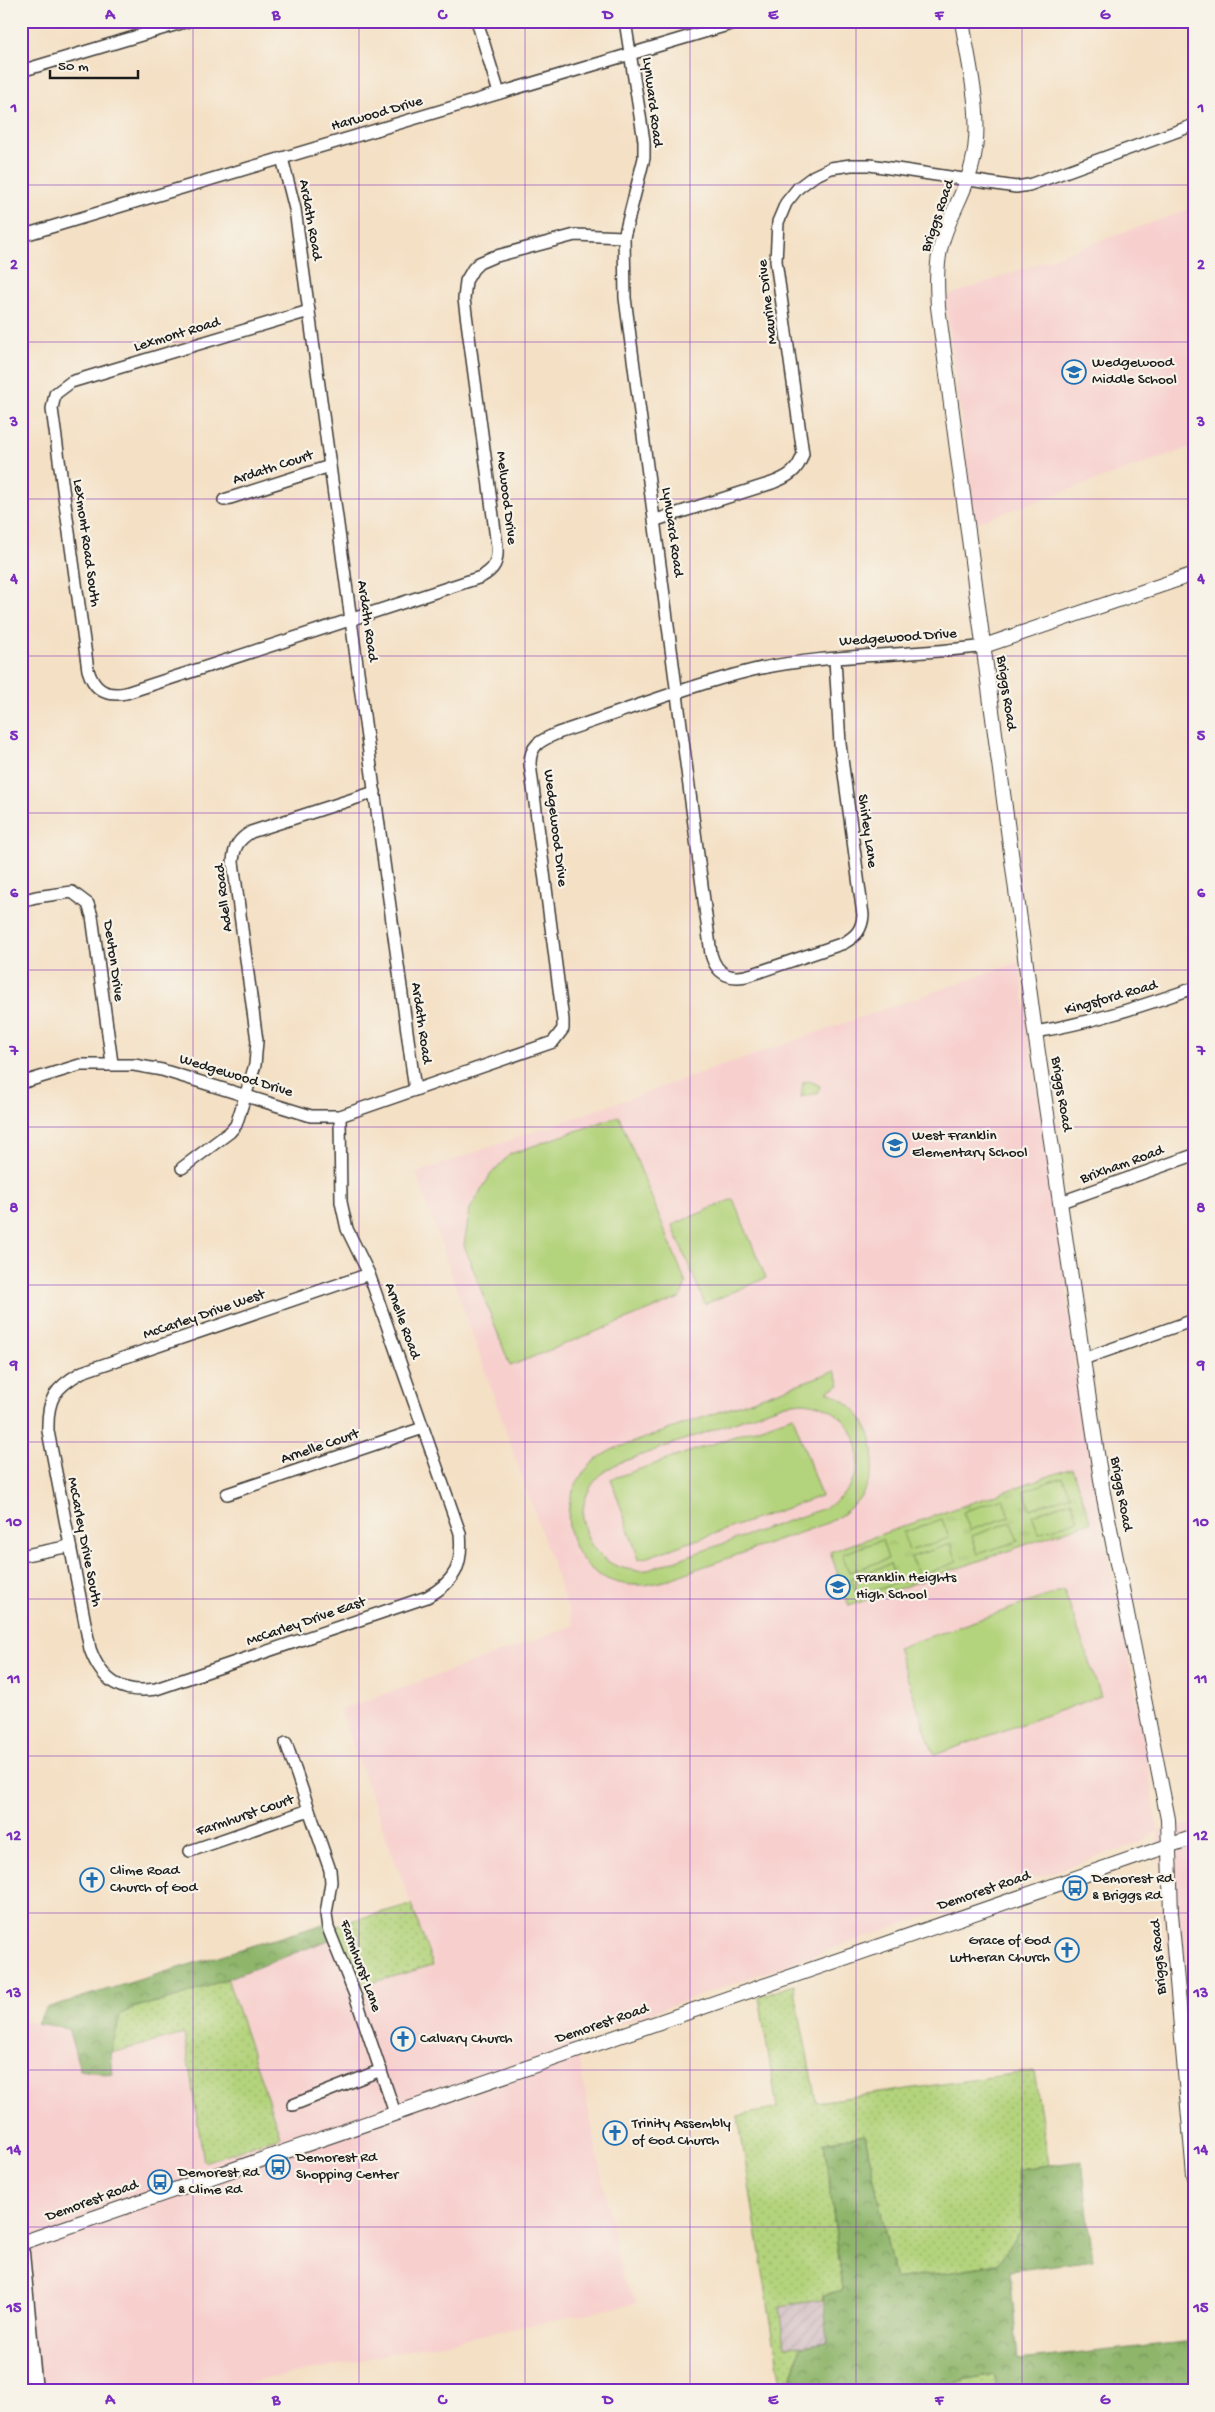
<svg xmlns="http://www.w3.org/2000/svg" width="1215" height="2412" viewBox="0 0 1215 2412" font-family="'Gochi Hand',sans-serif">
<defs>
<pattern id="industrial-furrows" width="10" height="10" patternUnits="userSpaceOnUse" patternTransform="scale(1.25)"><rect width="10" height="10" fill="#d2bec4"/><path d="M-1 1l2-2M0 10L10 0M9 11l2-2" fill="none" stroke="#b4a3a8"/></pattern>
<pattern id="grass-dots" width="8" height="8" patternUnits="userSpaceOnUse" patternTransform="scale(1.25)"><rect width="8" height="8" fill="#b3d37b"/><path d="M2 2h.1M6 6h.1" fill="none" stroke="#99b56a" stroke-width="1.8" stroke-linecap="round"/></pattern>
<pattern id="forest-crowns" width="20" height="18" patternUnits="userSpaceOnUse" patternTransform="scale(1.25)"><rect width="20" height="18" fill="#8eb56b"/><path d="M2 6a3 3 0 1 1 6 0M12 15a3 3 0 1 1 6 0" fill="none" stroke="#739257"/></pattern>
<pattern id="park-tufts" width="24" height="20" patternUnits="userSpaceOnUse" patternTransform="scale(1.25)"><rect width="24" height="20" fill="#b3d37b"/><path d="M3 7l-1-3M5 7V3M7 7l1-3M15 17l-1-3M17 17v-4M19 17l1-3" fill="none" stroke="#99b56a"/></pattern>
</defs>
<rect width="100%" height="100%" fill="#f7f3e8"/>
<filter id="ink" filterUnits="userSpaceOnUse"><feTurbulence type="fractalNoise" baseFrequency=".02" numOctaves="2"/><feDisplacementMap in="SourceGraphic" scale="10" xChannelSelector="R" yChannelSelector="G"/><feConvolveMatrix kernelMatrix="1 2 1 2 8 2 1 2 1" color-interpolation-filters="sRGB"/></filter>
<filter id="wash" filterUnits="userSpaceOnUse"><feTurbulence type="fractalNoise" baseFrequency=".0096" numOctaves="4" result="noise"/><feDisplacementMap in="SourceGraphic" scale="20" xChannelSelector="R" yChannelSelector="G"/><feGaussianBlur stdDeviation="1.12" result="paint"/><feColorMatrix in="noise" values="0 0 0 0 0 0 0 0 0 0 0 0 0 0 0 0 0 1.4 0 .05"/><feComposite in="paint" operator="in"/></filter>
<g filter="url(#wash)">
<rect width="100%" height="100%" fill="#f4e0c5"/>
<!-- built -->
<g fill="#f7d0ce">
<path d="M 1194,207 L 1194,446 L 975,523 L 945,297 Z"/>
<path d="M 1019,962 L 1066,1284 L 1078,1387 L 1107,1549 L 1144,1736 L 1157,1830 L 1194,1824 L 1194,2007 L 1174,2009 L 1157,1831 L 1142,1842 L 1002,1889 L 573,2040 L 579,2061 L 622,2277 L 637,2303 L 211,2391 L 21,2391 L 21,2020 L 68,2028 L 80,2070 L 113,2075 L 111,2053 L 184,2034 L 280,2135 L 227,1978 L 338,1936 L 357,1987 L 433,1965 L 340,1710 L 574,1626 L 416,1173 Z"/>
</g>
<!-- industrial -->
<path fill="url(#industrial-furrows)" d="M 822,2300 L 828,2342 L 785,2348 L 780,2306 Z"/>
<!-- grass -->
<g fill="url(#grass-dots)" stroke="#68784c">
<path d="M 411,1904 L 433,1965 L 357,1987 L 338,1936 L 337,1925 Z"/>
<path d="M 227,1978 L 280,2136 L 204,2162 L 184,2034 L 111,2053 L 120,2015 L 135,2007 L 179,1997 Z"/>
<path d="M 794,1985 L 816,2102 L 1034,2071 L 1049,2165 L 1019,2169 L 1022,2229 L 997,2264 L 895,2280 L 865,2135 L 824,2142 L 843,2290 L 823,2295 L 822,2300 L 780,2306 L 785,2347 L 801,2346 L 788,2391 L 782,2391 L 738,2116 L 777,2108 L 759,1997 Z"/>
<path d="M 995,2375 L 997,2391 L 911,2391 Z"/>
</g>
<!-- forest -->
<g fill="url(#forest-crowns)" stroke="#556844">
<path d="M 324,1924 L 329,1940 L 179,1997 L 135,2007 L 120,2015 L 111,2053 L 113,2075 L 80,2070 L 68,2028 L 37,2023 L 46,2008 Z"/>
<path d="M 865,2135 L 895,2280 L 997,2264 L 1022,2229 L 1018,2169 L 1082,2161 L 1093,2260 L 1010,2271 L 1018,2360 L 1194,2341 L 1194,2391 L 997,2391 L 994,2375 L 911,2391 L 788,2391 L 801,2346 L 828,2342 L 823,2295 L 843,2290 L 824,2142 Z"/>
</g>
<!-- park -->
<g fill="url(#park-tufts)" stroke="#68784c">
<path d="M 810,1081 L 820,1086 L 818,1093 L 801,1097 L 803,1082 Z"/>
<path d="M 1072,1468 L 1091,1522 L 849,1606 L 830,1552 Z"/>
</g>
<!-- garden -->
<g fill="#b3d37b" stroke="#68784c" fill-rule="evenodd">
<path d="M 619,1116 L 686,1283 L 680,1298 L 510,1366 L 464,1245 L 470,1209 L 491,1174 L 510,1154 Z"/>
<path d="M 733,1199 L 766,1278 L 705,1304 L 672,1225 Z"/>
<path d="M 835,1371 L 840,1385 L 827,1391 C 889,1418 889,1495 827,1523 C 786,1538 746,1552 705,1566 C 684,1573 661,1585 639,1585 C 560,1587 541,1482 614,1449 ZM 802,1402 C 865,1406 880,1483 822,1509 L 648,1570 C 580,1577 557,1491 619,1463 L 785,1404 Z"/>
<path d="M 793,1416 L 821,1496 L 639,1560 L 611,1479 Z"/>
<path d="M 1063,1477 L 1070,1495 L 1030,1509 L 1024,1491 Z"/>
<path d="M 1003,1498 L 1009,1517 L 970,1530 L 963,1512 Z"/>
<path d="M 1072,1501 L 1078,1520 L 1039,1533 L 1032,1515 Z"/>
<path d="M 942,1519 L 949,1538 L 909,1551 L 903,1533 Z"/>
<path d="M 1011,1522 L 1018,1541 L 978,1554 L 972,1536 Z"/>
<path d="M 882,1540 L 888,1559 L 849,1572 L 842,1554 Z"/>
<path d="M 951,1544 L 957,1562 L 918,1576 L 911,1557 Z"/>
<path d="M 890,1564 L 897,1583 L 857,1597 L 851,1578 Z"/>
<path d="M 1064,1590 L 1101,1696 L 934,1755 L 897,1648 Z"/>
</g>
</g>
<g filter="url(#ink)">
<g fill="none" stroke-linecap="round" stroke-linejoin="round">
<!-- minor casing -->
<g stroke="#3c3935" stroke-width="14">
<g id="minor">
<path d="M 477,21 L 499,93"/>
<path d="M 625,21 L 644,141 L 644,158 L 624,237 L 625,298 L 711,954 C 717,976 732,981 753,974 L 844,943 C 856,936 862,930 863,915 L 840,744 L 835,659"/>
<path d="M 21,71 L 188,21"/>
<path d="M 282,158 L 295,209 L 415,1090"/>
<path d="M 21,236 L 741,21"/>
<path d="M 309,311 L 71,382 L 55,394 L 52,409 L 88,670 C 94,690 106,697 126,693 L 481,577 C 495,569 498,562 497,546 L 464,299 L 466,281 L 473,269 L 479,263 L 493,257 L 575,235 L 624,237"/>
<path d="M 224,500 L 330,466"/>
<path d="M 656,520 L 772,483 C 788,477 798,471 803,454 L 776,261 L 778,222 L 786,203 L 798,188 L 814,176 L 831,168 L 851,165 L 870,165 L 1016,187 L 1029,185 L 1194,125"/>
<path d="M 21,901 L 36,897 L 72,892 L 88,904 L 92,916 L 112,1063"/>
<path d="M 1035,1032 C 1090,1023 1142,1006 1194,988"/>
<path d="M 21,1083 L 80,1065 L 134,1065 L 162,1070 L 311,1116 L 340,1116 L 553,1042 L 563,1029 L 563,1020 L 530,764 C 530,744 542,740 558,733 C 622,712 687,686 753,670 C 827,653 908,657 984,646"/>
<path d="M 340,1116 L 341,1202 L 347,1229 L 369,1274 L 460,1533 C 463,1565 456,1581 427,1597 L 156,1689 C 122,1694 102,1682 90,1649 L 48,1431 C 47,1399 54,1388 82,1372 L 369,1274"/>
<path d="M 182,1168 L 230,1132 L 236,1125 L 255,1065 L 257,1041 L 233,862 C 234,847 238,840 251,832 L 375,792"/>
<path d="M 1061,1202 L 1194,1155"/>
<path d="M 1083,1359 L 1194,1320"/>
<path d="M 227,1494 L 423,1428"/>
<path d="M 21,1556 L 70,1546"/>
<path d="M 286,1743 L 330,1870 L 331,1882 L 326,1914 L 328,1928 L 355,1995 L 395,2113"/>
<path d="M 190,1851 L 309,1810"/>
<path d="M 293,2105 L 381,2070"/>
</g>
</g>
<!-- tertiary casing -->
<g stroke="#3c3935" stroke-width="16">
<g id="tertiary">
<path d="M 962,21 C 969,67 984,119 972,165 C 965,194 946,220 940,250 C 936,269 937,288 938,307 L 1035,1032 L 1093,1427 L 1103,1493 L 1168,1819 L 1171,1913 L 1194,2175"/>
<path d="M 984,646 L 1194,574"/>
<path d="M 21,2243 L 1194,1837"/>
</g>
</g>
<!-- secondary casing -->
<g stroke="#3c3935" stroke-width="19">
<path id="secondary" d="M 21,2253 L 34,2391"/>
</g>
<!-- minor -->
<use href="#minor" stroke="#fff" stroke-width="11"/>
<!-- tertiary -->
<use href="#tertiary" stroke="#fff" stroke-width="14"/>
<!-- secondary -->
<use href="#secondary" stroke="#fff" stroke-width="16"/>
</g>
</g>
<!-- grid -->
<path fill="none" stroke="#7b2cbf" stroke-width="1" stroke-opacity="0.55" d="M 193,21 L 193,2391M 359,21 L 359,2391M 525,21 L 525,2391M 690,21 L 690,2391M 856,21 L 856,2391M 1022,21 L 1022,2391M 21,185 L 1194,185M 21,342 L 1194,342M 21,499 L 1194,499M 21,656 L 1194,656M 21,813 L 1194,813M 21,970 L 1194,970M 21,1127 L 1194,1127M 21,1285 L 1194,1285M 21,1442 L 1194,1442M 21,1599 L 1194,1599M 21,1756 L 1194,1756M 21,1913 L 1194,1913M 21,2070 L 1194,2070M 21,2227 L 1194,2227"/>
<!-- icons -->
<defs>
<g id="school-ring" transform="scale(1.25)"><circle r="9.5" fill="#f7f3e8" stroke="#1f6fb2" stroke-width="1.5"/><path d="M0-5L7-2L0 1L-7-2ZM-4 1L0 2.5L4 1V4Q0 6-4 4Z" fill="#1f6fb2"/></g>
<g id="church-ring" transform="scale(1.25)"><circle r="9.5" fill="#f7f3e8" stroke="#1f6fb2" stroke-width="1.5"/><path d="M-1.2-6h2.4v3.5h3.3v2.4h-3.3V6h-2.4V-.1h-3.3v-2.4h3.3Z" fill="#1f6fb2"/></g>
<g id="bus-ring" transform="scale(1.25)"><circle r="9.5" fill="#f7f3e8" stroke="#1f6fb2" stroke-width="1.5"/><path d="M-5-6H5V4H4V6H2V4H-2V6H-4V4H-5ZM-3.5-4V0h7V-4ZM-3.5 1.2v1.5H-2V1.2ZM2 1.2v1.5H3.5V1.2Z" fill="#1f6fb2"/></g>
</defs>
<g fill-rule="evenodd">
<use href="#school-ring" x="1074" y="372"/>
<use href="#school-ring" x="895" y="1145"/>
<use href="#school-ring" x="838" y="1587"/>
<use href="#church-ring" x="92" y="1880"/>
<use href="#bus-ring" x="1075" y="1888"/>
<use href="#church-ring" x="1067" y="1950"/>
<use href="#church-ring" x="403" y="2039"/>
<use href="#church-ring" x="615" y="2133"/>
<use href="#bus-ring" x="278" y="2167"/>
<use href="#bus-ring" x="160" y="2182"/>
</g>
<g text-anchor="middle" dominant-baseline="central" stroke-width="4.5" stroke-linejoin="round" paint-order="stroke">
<!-- street labels -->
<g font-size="15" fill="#1c1c1c" stroke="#f7f3e8">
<text transform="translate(652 102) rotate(83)">Lynward Road</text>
<text transform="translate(377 114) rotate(-16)">Harwood Drive</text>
<text transform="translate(938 216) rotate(-71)">Briggs Road</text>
<text transform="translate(310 220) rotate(80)">Ardath Road</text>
<text transform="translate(768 302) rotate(-97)">Maurine Drive</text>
<text transform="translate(177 335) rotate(-17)">Lexmont Road</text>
<text transform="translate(273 468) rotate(-18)">Ardath Court</text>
<text transform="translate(506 498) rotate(83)">Melwood Drive</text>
<text transform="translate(672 532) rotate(82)">Lynward Road</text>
<text transform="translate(86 543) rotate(82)">Lexmont Road South</text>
<text transform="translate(367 621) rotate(82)">Ardath Road</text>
<text transform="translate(898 638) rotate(-4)">Wedgewood Drive</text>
<text transform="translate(1006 693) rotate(82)">Briggs Road</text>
<text transform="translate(555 828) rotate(83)">Wedgewood Drive</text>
<text transform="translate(867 831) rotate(82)">Shirley Lane</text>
<text transform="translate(224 898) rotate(-97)">Adell Road</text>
<text transform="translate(113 961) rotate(82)">Devton Drive</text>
<text transform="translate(1111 998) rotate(-16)">Kingsford Road</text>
<text transform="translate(421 1023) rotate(82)">Ardath Road</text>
<text transform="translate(236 1076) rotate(17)">Wedgewood Drive</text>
<text transform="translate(1061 1094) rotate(81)">Briggs Road</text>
<text transform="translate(1122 1165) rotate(-20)">Brixham Road</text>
<text transform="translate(204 1315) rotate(-19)">McCarley Drive West</text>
<text transform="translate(402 1321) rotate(70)">Arnelle Road</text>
<text transform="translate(320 1447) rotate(-19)">Arnelle Court</text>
<text transform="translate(1121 1494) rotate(80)">Briggs Road</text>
<text transform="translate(84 1542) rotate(79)">McCarley Drive South</text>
<text transform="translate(306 1622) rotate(-19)">McCarley Drive East</text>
<text transform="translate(245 1816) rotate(-19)">Farmhurst Court</text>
<text transform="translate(984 1891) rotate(-19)">Demorest Road</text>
<text transform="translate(1159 1957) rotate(-95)">Briggs Road</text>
<text transform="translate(360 1966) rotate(70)">Farmhurst Lane</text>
<text transform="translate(602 2024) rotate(-19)">Demorest Road</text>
<text transform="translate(92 2201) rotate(-20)">Demorest Road</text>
</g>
<!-- poi labels -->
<g font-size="15" fill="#1c1c1c" stroke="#f7f3e8" text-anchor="start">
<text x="1092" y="363">Wedgewood<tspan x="1092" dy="17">Middle School</tspan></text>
<text x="912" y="1136">West Franklin<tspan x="912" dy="17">Elementary School</tspan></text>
<text x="856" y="1578">Franklin Heights<tspan x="856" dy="17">High School</tspan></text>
<text x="110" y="1871">Clime Road<tspan x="110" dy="17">Church of God</tspan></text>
<text x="1092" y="1879">Demorest Rd<tspan x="1092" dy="17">&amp; Briggs Rd</tspan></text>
<text x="1050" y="1941" text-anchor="end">Grace of God<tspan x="1050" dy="17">Lutheran Church</tspan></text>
<text x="420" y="2039">Calvary Church</text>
<text x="632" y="2124">Trinity Assembly<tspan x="632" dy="17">of God Church</tspan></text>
<text x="296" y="2158">Demorest Rd<tspan x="296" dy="17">Shopping Center</tspan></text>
<text x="178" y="2173">Demorest Rd<tspan x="178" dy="17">&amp; Clime Rd</tspan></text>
</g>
</g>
<!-- margin -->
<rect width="1215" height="2412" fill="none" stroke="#f7f3e8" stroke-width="55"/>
<!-- scale -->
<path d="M50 70v8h88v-8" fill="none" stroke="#1c1c1c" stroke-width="2.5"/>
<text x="58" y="70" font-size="15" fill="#1c1c1c" stroke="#f7f3e8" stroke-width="4" paint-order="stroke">50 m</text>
<rect x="28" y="28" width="1160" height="2356" fill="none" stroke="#7b2cbf" stroke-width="2"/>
<g font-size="16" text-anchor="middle" font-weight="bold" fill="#7b2cbf">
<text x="110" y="19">A</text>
<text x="276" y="19">B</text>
<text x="442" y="19">C</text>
<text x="608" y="19">D</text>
<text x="773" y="19">E</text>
<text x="939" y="19">F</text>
<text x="1105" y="19">G</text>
<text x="14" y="112">1</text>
<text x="1201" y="112">1</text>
<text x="14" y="269">2</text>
<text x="1201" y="269">2</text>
<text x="14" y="426">3</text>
<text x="1201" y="426">3</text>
<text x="14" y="583">4</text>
<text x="1201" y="583">4</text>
<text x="14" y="740">5</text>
<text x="1201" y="740">5</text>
<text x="14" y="897">6</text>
<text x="1201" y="897">6</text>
<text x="14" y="1055">7</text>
<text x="1201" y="1055">7</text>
<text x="14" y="1212">8</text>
<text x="1201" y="1212">8</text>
<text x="14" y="1369">9</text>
<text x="1201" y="1369">9</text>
<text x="14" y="1526">10</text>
<text x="1201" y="1526">10</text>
<text x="14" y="1683">11</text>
<text x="1201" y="1683">11</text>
<text x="14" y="1840">12</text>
<text x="1201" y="1840">12</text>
<text x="14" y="1997">13</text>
<text x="1201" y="1997">13</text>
<text x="14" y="2154">14</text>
<text x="1201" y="2154">14</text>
<text x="14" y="2312">15</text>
<text x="1201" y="2312">15</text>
<text x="110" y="2404">A</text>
<text x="276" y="2404">B</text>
<text x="442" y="2404">C</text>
<text x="608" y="2404">D</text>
<text x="773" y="2404">E</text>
<text x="939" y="2404">F</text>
<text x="1105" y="2404">G</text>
</g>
</svg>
